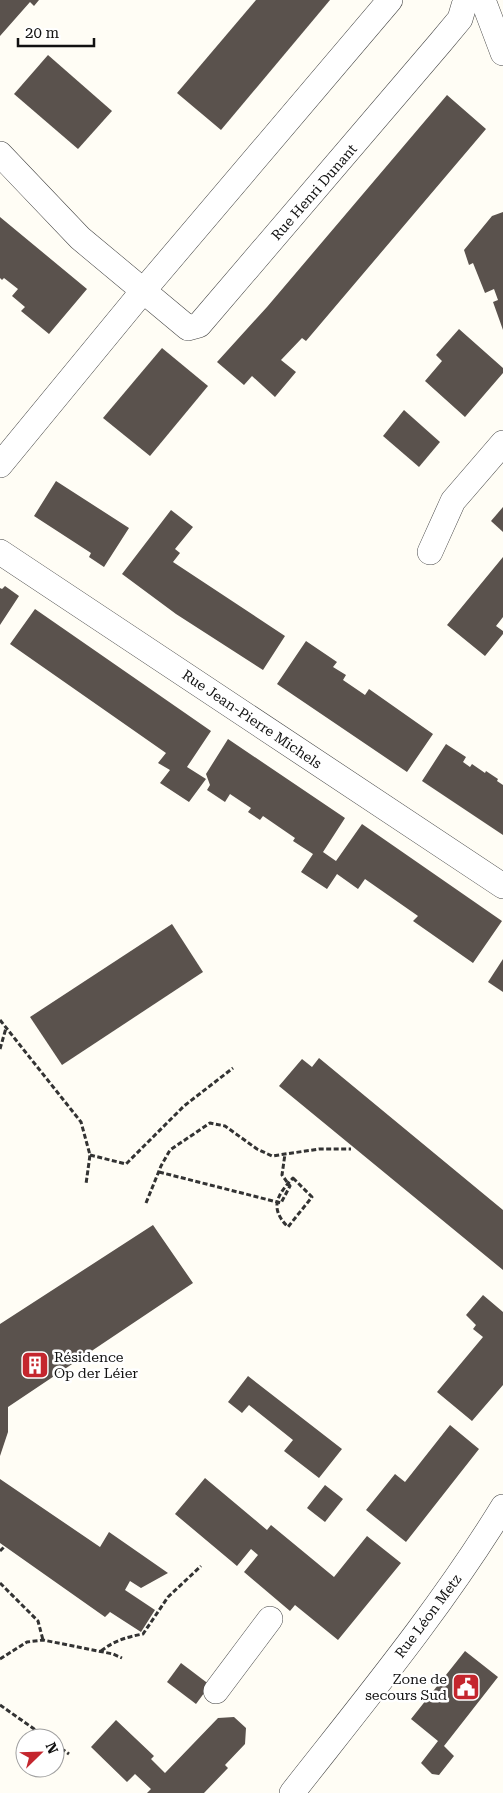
<svg xmlns="http://www.w3.org/2000/svg" width="503" height="1793" viewBox="0 0 503 1793" font-family="'Roboto Serif',serif">
<rect width="100%" height="100%" fill="#fffdf5"/>
<!-- building -->
<g fill="#5a524d">
<path d="M 0,0 L 39,0 L 34,6 L 30,2 L 0,36 Z"/>
<path d="M 256,0 L 330,0 L 221,130 L 177,93 Z"/>
<path d="M 48,55 L 112,111 L 78,149 L 14,94 Z"/>
<path d="M 447,95 L 486,129 L 306,341 L 302,338 L 281,360 L 296,372 L 275,397 L 252,376 L 244,385 L 217,362 L 267,307 Z"/>
<path d="M 503,212 L 503,330 L 493,302 L 498,300 L 494,289 L 485,293 L 473,263 L 469,265 L 464,250 L 492,216 Z"/>
<path d="M 0,217 L 87,289 L 49,334 L 21,311 L 25,307 L 12,296 L 18,289 L 4,278 L 2,280 L 0,278 Z"/>
<path d="M 459,329 L 503,368 L 503,373 L 465,417 L 425,381 L 442,361 L 436,355 Z"/>
<path d="M 162,348 L 208,386 L 150,456 L 103,418 Z"/>
<path d="M 404,410 L 440,442 L 419,467 L 383,436 Z"/>
<path d="M 56,481 L 129,528 L 104,567 L 89,557 L 91,553 L 34,516 Z"/>
<path d="M 503,507 L 503,532 L 491,521 Z"/>
<path d="M 171,510 L 193,527 L 175,549 L 180,553 L 173,562 L 285,636 L 263,670 L 176,614 L 122,574 Z"/>
<path d="M 503,557 L 503,617 L 496,626 L 503,631 L 503,634 L 485,656 L 447,625 Z"/>
<path d="M 5,586 L 19,596 L 0,625 L 0,588 L 2,589 Z"/>
<path d="M 35,609 L 211,731 L 187,767 L 206,779 L 189,802 L 160,783 L 170,770 L 158,763 L 166,753 L 10,644 Z"/>
<path d="M 306,641 L 337,662 L 333,667 L 346,675 L 343,680 L 365,695 L 369,689 L 433,734 L 407,772 L 277,684 Z"/>
<path d="M 228,739 L 345,818 L 323,852 L 336,861 L 362,824 L 502,921 L 473,963 L 413,921 L 418,916 L 365,879 L 358,889 L 337,874 L 327,889 L 301,872 L 313,854 L 293,841 L 295,838 L 263,816 L 260,820 L 248,812 L 251,808 L 230,794 L 225,802 L 207,790 L 210,785 L 206,774 Z"/>
<path d="M 446,744 L 466,757 L 463,762 L 470,767 L 472,764 L 485,773 L 486,771 L 498,779 L 497,781 L 503,785 L 503,835 L 422,781 Z"/>
<path d="M 172,924 L 203,972 L 62,1065 L 30,1017 Z"/>
<path d="M 503,959 L 503,992 L 488,982 Z"/>
<path d="M 319,1058 L 503,1210 L 503,1270 L 279,1086 L 302,1059 L 312,1067 Z"/>
<path d="M 153,1225 L 193,1283 L 8,1407 L 8,1432 L 0,1456 L 0,1324 Z"/>
<path d="M 483,1295 L 503,1312 L 503,1385 L 472,1421 L 437,1392 L 483,1337 L 473,1329 L 476,1325 L 466,1315 Z"/>
<path d="M 248,1376 L 342,1449 L 319,1478 L 284,1451 L 293,1440 L 249,1405 L 242,1413 L 228,1402 Z"/>
<path d="M 450,1425 L 479,1449 L 406,1542 L 366,1510 L 395,1474 L 405,1482 Z"/>
<path d="M 205,1478 L 267,1530 L 271,1525 L 334,1577 L 367,1536 L 401,1563 L 338,1640 L 295,1605 L 290,1611 L 244,1572 L 258,1555 L 251,1549 L 237,1566 L 175,1514 Z"/>
<path d="M 0,1479 L 100,1547 L 109,1532 L 168,1573 L 141,1588 L 130,1581 L 125,1590 L 155,1610 L 141,1632 L 110,1612 L 105,1617 L 0,1543 Z"/>
<path d="M 325,1485 L 343,1499 L 325,1522 L 307,1508 Z"/>
<path d="M 465,1651 L 498,1677 L 444,1746 L 454,1756 L 439,1775 L 432,1774 L 421,1763 L 438,1741 L 411,1719 Z"/>
<path d="M 181,1663 L 210,1685 L 196,1704 L 167,1682 Z"/>
<path d="M 234,1717 L 246,1728 L 245,1744 L 225,1765 L 228,1768 L 204,1793 L 147,1793 L 151,1789 L 135,1774 L 127,1782 L 91,1747 L 116,1720 L 154,1756 L 151,1759 L 165,1773 L 218,1718 Z"/>
</g>
<g fill="none" stroke-linecap="round" stroke-linejoin="round">
<!-- minor casing -->
<g stroke="#444" stroke-width="26">
<g id="minor">
<path d="M 483,0 L 503,53"/>
<path d="M 0,154 L 80,238 L 188,328 L 199,325 L 440,43 L 460,19 L 465,2 L 465,0"/>
<path d="M 0,465 L 143,291 L 390,0"/>
<path d="M 0,552 L 503,886"/>
<path d="M 430,552 L 453,501 L 503,443"/>
<path d="M 216,1691 L 270,1619"/>
<path d="M 292,1793 C 365,1700 441,1608 503,1507"/>
</g>
</g>
<!-- path -->
<g stroke="#333" stroke-width="3" stroke-dasharray="5 2.5" stroke-linecap="butt">
<path d="M 0,1020 L 81,1122 L 90,1155 L 86,1184"/>
<path d="M 0,1049 L 6,1028"/>
<path d="M 90,1155 L 126,1164 L 184,1106 L 233,1068"/>
<path d="M 159,1172 L 281,1203 L 290,1186 L 282,1175 L 285,1154"/>
<path d="M 293,1178 L 312,1197 L 288,1227 C 269,1208 277,1195 293,1178 Z"/>
<path d="M 146,1203 L 161,1166 L 170,1150 L 210,1123 L 225,1126 L 257,1149 L 272,1156 L 319,1149 L 351,1149"/>
<path d="M 0,1551 L 5,1546"/>
<path d="M 0,1583 L 38,1621 L 43,1640"/>
<path d="M 101,1651 C 114,1641 126,1637 143,1634 L 168,1597 L 201,1566"/>
<path d="M 0,1659 L 27,1642 L 43,1640 L 113,1654 L 122,1658"/>
<path d="M 0,1705 L 47,1738"/>
<path d="M 55,1744 L 69,1754"/>
</g>
<!-- minor -->
<use href="#minor" stroke="#fff" stroke-width="25"/>
</g>
<!-- icons -->
<defs>
<g id="building-square" transform="scale(1.4375)"><rect x="-9" y="-9" width="18" height="18" rx="4" fill="#c4262e" stroke="#fff"/><path d="M-4-6H4V6H1V3H-1V6H-4ZM-2.5-4.3h1.7v1.8h-1.7ZM.8-4.3h1.7v1.8H.8ZM-2.5-1h1.7V.8h-1.7ZM.8-1h1.7V.8H.8Z" fill="#fff"/></g>
<g id="civic-square" transform="scale(1.4375)"><rect x="-9" y="-9" width="18" height="18" rx="4" fill="#c4262e" stroke="#fff"/><path d="M-.6-6.5H3V-4.5H.6V-3L4-1V1h2V6H-6V1h2V-1L-.6-3ZM-1.2 2.5V6h2.4V2.5Z" fill="#fff"/></g>
</defs>
<g fill-rule="evenodd">
<use href="#building-square" x="35" y="1365"/>
<use href="#civic-square" x="466" y="1687"/>
</g>
<g text-anchor="middle" dominant-baseline="central" stroke-width="5" stroke-linejoin="round" paint-order="stroke">
<!-- street labels -->
<g font-size="14" fill="#111" stroke="#fff">
<text transform="translate(314 192) rotate(-49)">Rue Henri Dunant</text>
<text transform="translate(252 719) rotate(34)">Rue Jean-Pierre Michels</text>
<text transform="translate(428 1616) rotate(-53)">Rue Léon Metz</text>
</g>
<!-- poi labels -->
<g font-size="14" fill="#111" stroke="#fff" text-anchor="start">
<text x="54" y="1357">Résidence<tspan x="54" dy="16">Op der Léier</tspan></text>
<text x="447" y="1679" text-anchor="end">Zone de<tspan x="447" dy="16">secours Sud</tspan></text>
</g>
</g>
<!-- north arrow -->
<g transform="translate(40 1753) rotate(67)"><circle r="24" fill="#ffffff" stroke="#a0a0a0"/>
<path d="M0-4L9 19L0 12L-9 19Z" fill="#c4262e"/>
<text y="-8" font-size="14" font-weight="bold" text-anchor="middle" fill="#111111">N</text>
</g>
<!-- scale -->
<path d="M18 38v8h76v-8" fill="none" stroke="#111111" stroke-width="2.5"/>
<text x="25" y="38" font-size="15" fill="#111111" stroke="#ffffff" stroke-width="4" paint-order="stroke">20 m</text>
</svg>
